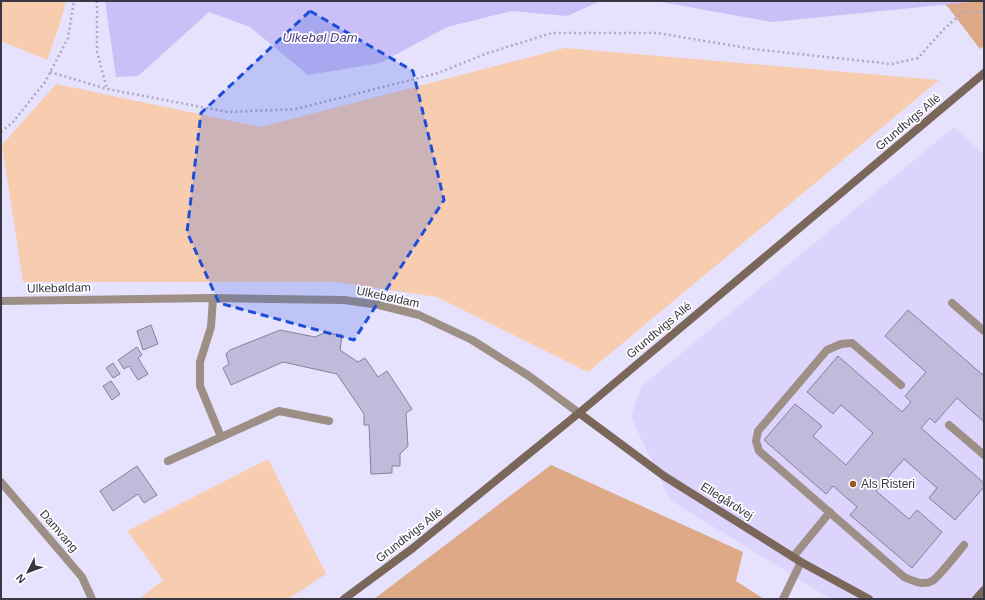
<svg xmlns="http://www.w3.org/2000/svg" width="985" height="600" viewBox="0 0 985 600" font-family="Arial,sans-serif">
<rect width="100%" height="100%" fill="#e6e1fd"/>
<!-- built -->
<path fill="#ddd4fe" d="M 954,127 L 984,154 L 984,599 L 831,599 L 670,500 L 631,417 L 641,387 Z"/>
<!-- green -->
<g fill="#f8ccaf">
<path d="M 1,1 L 66,1 L 59,27 L 47,60 L 1,41 Z"/>
<path d="M 565,48 L 939,80 L 588,372 L 437,297 L 337,282 L 23,282 L 2,145 L 56,84 L 261,127 Z"/>
<path d="M 268,459 L 326,574 L 288,599 L 139,599 L 163,580 L 127,531 Z"/>
</g>
<!-- forest -->
<g fill="#dda986">
<path d="M 940,1 L 984,1 L 984,46 L 980,49 L 948,7 Z"/>
<path d="M 551,465 L 743,552 L 736,581 L 764,599 L 374,599 Z"/>
</g>
<!-- water -->
<g fill="#cabff6">
<path d="M 105,1 L 600,1 L 567,16 L 511,11 L 447,27 L 380,63 L 308,75 L 250,27 L 209,12 L 138,76 L 116,77 Z"/>
<path d="M 656,1 L 981,1 L 772,22 Z"/>
</g>
<!-- building -->
<g fill="#c0badb" stroke="#86809f">
<path d="M 908,310 L 984,376 L 984,422 L 957,398 L 935,423 L 930,418 L 921,428 L 984,483 L 984,487 L 955,520 L 929,498 L 937,488 L 904,459 L 876,491 L 909,519 L 917,510 L 942,532 L 912,568 L 850,515 L 857,507 L 833,486 L 826,494 L 764,440 L 795,404 L 822,426 L 813,436 L 846,465 L 873,433 L 841,405 L 833,414 L 807,392 L 838,356 L 902,412 L 911,402 L 905,396 L 926,372 L 885,336 Z"/>
<path d="M 151,325 L 158,344 L 143,350 L 137,331 Z"/>
<path d="M 280,330 L 315,337 L 324,333 L 342,335 L 340,350 L 358,362 L 365,358 L 378,377 L 387,371 L 412,409 L 406,413 L 408,446 L 400,454 L 400,466 L 392,466 L 392,473 L 371,474 L 369,425 L 364,425 L 364,414 L 337,374 L 283,362 L 231,385 L 223,368 L 229,364 L 226,354 L 230,350 Z"/>
<path d="M 137,347 L 142,355 L 138,358 L 148,374 L 138,380 L 129,366 L 124,369 L 118,360 Z"/>
<path d="M 113,363 L 120,374 L 113,378 L 106,368 Z"/>
<path d="M 111,381 L 120,394 L 112,400 L 103,386 Z"/>
<path d="M 137,466 L 157,495 L 144,503 L 138,494 L 113,511 L 100,491 Z"/>
</g>
<g fill="none" stroke-linecap="round" stroke-linejoin="round">
<!-- path -->
<g stroke="#ada9c0" stroke-width="2.5" stroke-dasharray="2 3" stroke-linecap="butt">
<path d="M 97,1 L 97,52 L 107,89"/>
<path d="M 50,72 L 107,89 L 228,112 L 296,109 L 438,73 L 488,53 L 552,33 L 657,33 L 753,49 L 892,64 L 918,58 L 943,30 L 963,12 L 984,12"/>
<path d="M 1,132 L 13,122 L 45,82 L 68,38 L 74,1"/>
</g>
<!-- lane -->
<g stroke="#9e8f86" stroke-width="8">
<path d="M 213,298 L 211,327 L 200,362 L 200,386 L 221,437"/>
<path d="M 952,303 L 984,331"/>
<path d="M 901,385 L 852,343 L 841,344 L 827,350 L 758,431 L 756,441 L 759,451 L 904,577 C 913,581 923,586 932,581 C 938,578 959,551 964,545"/>
<path d="M 949,425 L 984,455"/>
<path d="M 168,461 L 279,411 L 329,421"/>
<path d="M 793,557 L 830,512"/>
<path d="M 783,599 L 801,562"/>
</g>
<!-- street -->
<g stroke="#9e8f86" stroke-width="8">
<path d="M 1,301 L 213,298 L 344,300 L 379,305 L 419,315 L 472,340 L 529,376 L 579,413"/>
<path d="M 1,482 L 82,577 L 92,599"/>
</g>
<!-- secondary -->
<g stroke="#7b675a" stroke-width="8">
<path d="M 579,413 L 664,476 L 801,562 L 869,599"/>
<path d="M 344,599 L 413,548 L 579,413 L 984,73"/>
<path d="M 976,599 L 984,590"/>
</g>
</g>
<!-- marked area -->
<path fill="#1d4ed8" fill-opacity="0.2" stroke="#1d4ed8" stroke-width="3" stroke-dasharray="8 5" stroke-linejoin="round" d="M 310,11 L 413,71 L 444,200 L 354,340 L 219,303 L 187,232 L 201,113 Z"/>
<!-- markers -->
<circle fill="#9c5927" stroke="#fff" stroke-width="1.5" cx="853" cy="484" r="4"/>
<g text-anchor="middle" dominant-baseline="central" stroke-width="3.5" stroke-linejoin="round" paint-order="stroke">
<!-- street labels -->
<g font-size="12" fill="#393744" stroke="#fff">
<text transform="translate(908 122) rotate(-40)">Grundtvigs Allé</text>
<text transform="translate(59 288) rotate(-1)">Ulkebøldam</text>
<text transform="translate(388 297) rotate(12)">Ulkebøldam</text>
<text transform="translate(659 330) rotate(-40)">Grundtvigs Allé</text>
<text transform="translate(727 501) rotate(32)">Ellegårdvej</text>
<text transform="translate(59 531) rotate(49)">Damvang</text>
<text transform="translate(409 535) rotate(-38)">Grundtvigs Allé</text>
</g>
<!-- poi labels -->
<g font-size="12" fill="#393744" stroke="#fff" text-anchor="start">
<text x="861" y="484">Als Risteri</text>
</g>
<!-- water labels -->
<g font-size="13" font-style="italic" fill="#524083" stroke="#fff">
<text x="320" y="37">Ulkebøl Dam</text>
</g>
</g>
<!-- border -->
<rect width="985" height="600" fill="none" stroke="#393744" stroke-width="4"/>
<!-- north arrow -->
<g transform="translate(28 572) rotate(228)" stroke="#ffffff" stroke-width="3" paint-order="stroke">
<path d="M0-3L7 15L0 10L-7 15Z" fill="#393744"/>
<text y="-6" font-size="11" font-weight="bold" text-anchor="middle" fill="#393744">N</text>
</g>
</svg>
